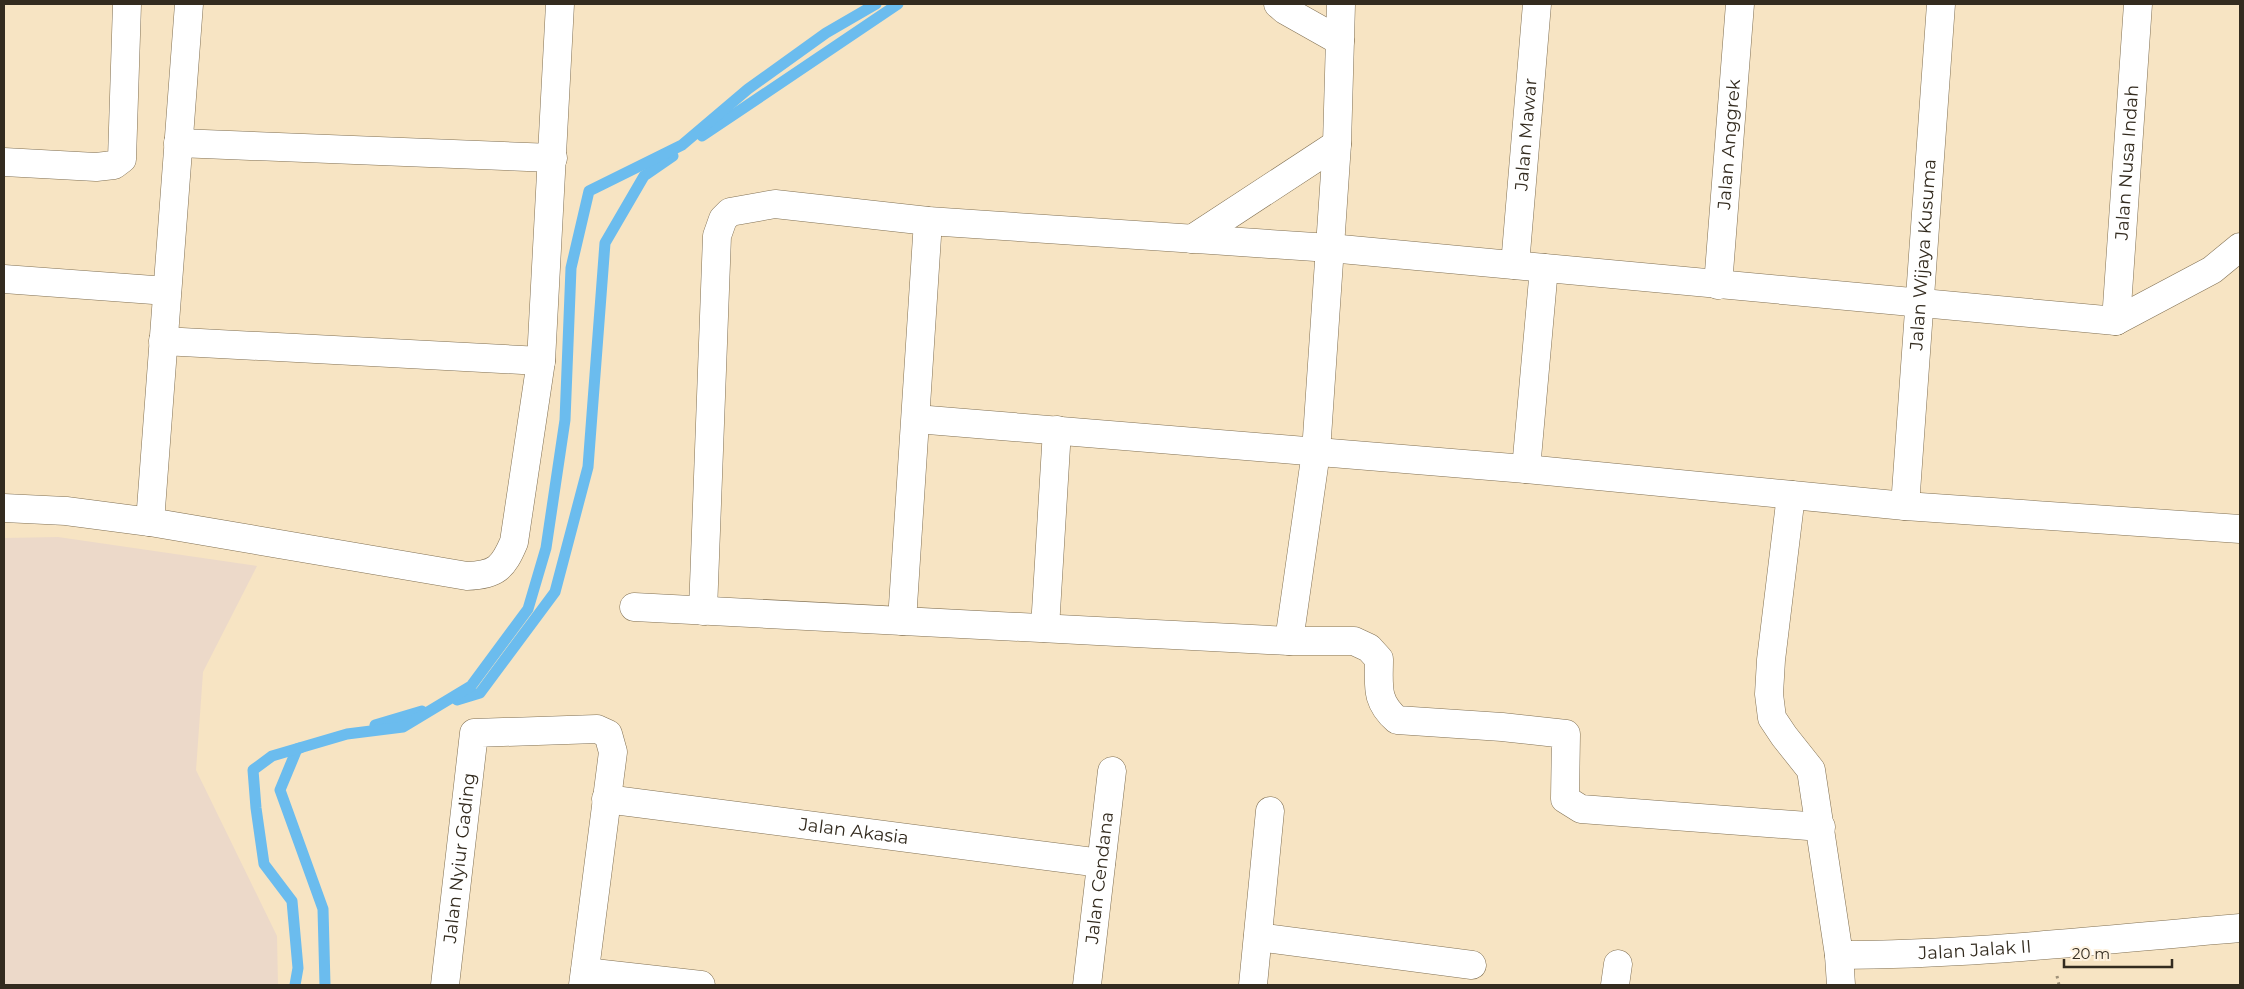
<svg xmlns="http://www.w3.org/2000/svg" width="2244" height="989" viewBox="0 0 2244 989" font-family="Montserrat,sans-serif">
<rect width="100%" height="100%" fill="#f7e4c3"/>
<!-- commercial -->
<path fill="#ecd9c9" d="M 58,537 L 257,566 L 203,672 L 196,770 L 277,936 L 278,985 L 4,985 L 4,538 Z"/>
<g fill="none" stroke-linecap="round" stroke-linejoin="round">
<!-- stream -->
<g stroke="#6bbcee" stroke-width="11">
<path d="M 702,136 L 898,4"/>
<path d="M 457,700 L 480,693 L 555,592 L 588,467 L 605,243 L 644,176 L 673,156"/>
<path d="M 375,725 L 422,711"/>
<path d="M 300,748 L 297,749 L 280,790 L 323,909 L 325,985"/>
<path d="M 295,985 L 298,968 L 292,901 L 264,864 L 256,808 L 253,770 L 272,756 L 347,734 L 403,727 L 471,686 L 528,609 L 546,548 L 565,420 L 571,268 L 589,191 L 682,145 L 748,89 L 826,33 L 876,4"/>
</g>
<!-- minor casing -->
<g stroke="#817053" stroke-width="29">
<g id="minor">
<path d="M 1278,4 L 1285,10 L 1340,41"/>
<path d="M 178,143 L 553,158"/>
<path d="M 4,162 L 96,167 L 114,165 L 122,159 L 127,4"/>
<path d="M 1192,239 L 1337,144"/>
<path id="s1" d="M 1515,265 L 1537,4"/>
<path d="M 4,279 L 167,291"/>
<path id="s2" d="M 1718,285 L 1740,4"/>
<path id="s3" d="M 2116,321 L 2138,4"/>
<path d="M 163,341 L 541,361"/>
<path d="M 916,419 L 1526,469 L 1905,506 L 2240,529"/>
<path d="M 1526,469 L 1544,268"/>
<path d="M 1791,495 L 1771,660 L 1769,694 L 1772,718 L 1784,736 L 1811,770 L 1839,955 L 1841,985"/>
<path id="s4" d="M 1905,506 L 1941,4"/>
<path d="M 4,508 L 66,511 L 150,522 L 467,576 C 496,575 503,568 514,542 L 541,361 L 560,4"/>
<path d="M 150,522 L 189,4"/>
<path d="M 634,607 L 1289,641 L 1354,641 L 1369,648 L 1379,659 C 1379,686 1375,701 1397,720 L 1502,727 L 1566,734 L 1565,799 L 1581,809 L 1821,827"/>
<path d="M 703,611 L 717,236 L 723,219 L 730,212 L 775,204 L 928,221 L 1330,248 L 2116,321 L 2212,270 L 2240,247"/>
<path d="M 902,621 L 928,221"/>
<path d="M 1045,628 L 1057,430"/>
<path d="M 1289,641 L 1316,452 L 1337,144 L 1341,4"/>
<path id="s5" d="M 606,799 L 1101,863"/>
<path d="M 1258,937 L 1472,965"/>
<path id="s6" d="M 1839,955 C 1973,955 2107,939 2240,928"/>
<path d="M 585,972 L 701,985"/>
<path id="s7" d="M 445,985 L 474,733 L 597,729 L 608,734 L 613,752 L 583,985"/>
<path id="s8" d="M 1087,985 L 1112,771"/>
<path d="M 1253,985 L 1270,811"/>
<path d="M 1615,985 L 1618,964"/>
</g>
</g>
<!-- path -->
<path stroke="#9f9179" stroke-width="3" stroke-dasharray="2.5 4" stroke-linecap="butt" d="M 2057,976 L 2059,985"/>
<!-- minor -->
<use href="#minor" stroke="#fff" stroke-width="28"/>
</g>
<g text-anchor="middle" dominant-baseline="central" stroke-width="5" stroke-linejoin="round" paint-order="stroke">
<!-- street labels -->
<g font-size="18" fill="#332b1f" stroke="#fef2df">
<text stroke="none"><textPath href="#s1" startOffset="131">Jalan Mawar</textPath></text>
<text stroke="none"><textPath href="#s2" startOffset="141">Jalan Anggrek</textPath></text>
<text stroke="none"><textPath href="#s3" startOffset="159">Jalan Nusa Indah</textPath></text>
<text stroke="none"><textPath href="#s4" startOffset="252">Jalan Wijaya Kusuma</textPath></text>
<text stroke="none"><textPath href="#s5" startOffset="250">Jalan Akasia</textPath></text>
<text stroke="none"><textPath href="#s7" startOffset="128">Jalan Nyiur Gading</textPath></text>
<text stroke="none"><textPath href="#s8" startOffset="108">Jalan Cendana</textPath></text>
<text stroke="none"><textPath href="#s6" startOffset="136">Jalan Jalak II</textPath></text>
</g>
</g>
<!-- border -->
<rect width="2244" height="989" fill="none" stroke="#332b1f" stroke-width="10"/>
<!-- scale -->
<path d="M2064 959v8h108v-8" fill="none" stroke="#332b1f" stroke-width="2.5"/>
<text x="2072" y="959" font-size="15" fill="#332b1f" stroke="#fef2df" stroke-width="4" paint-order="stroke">20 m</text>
</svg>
